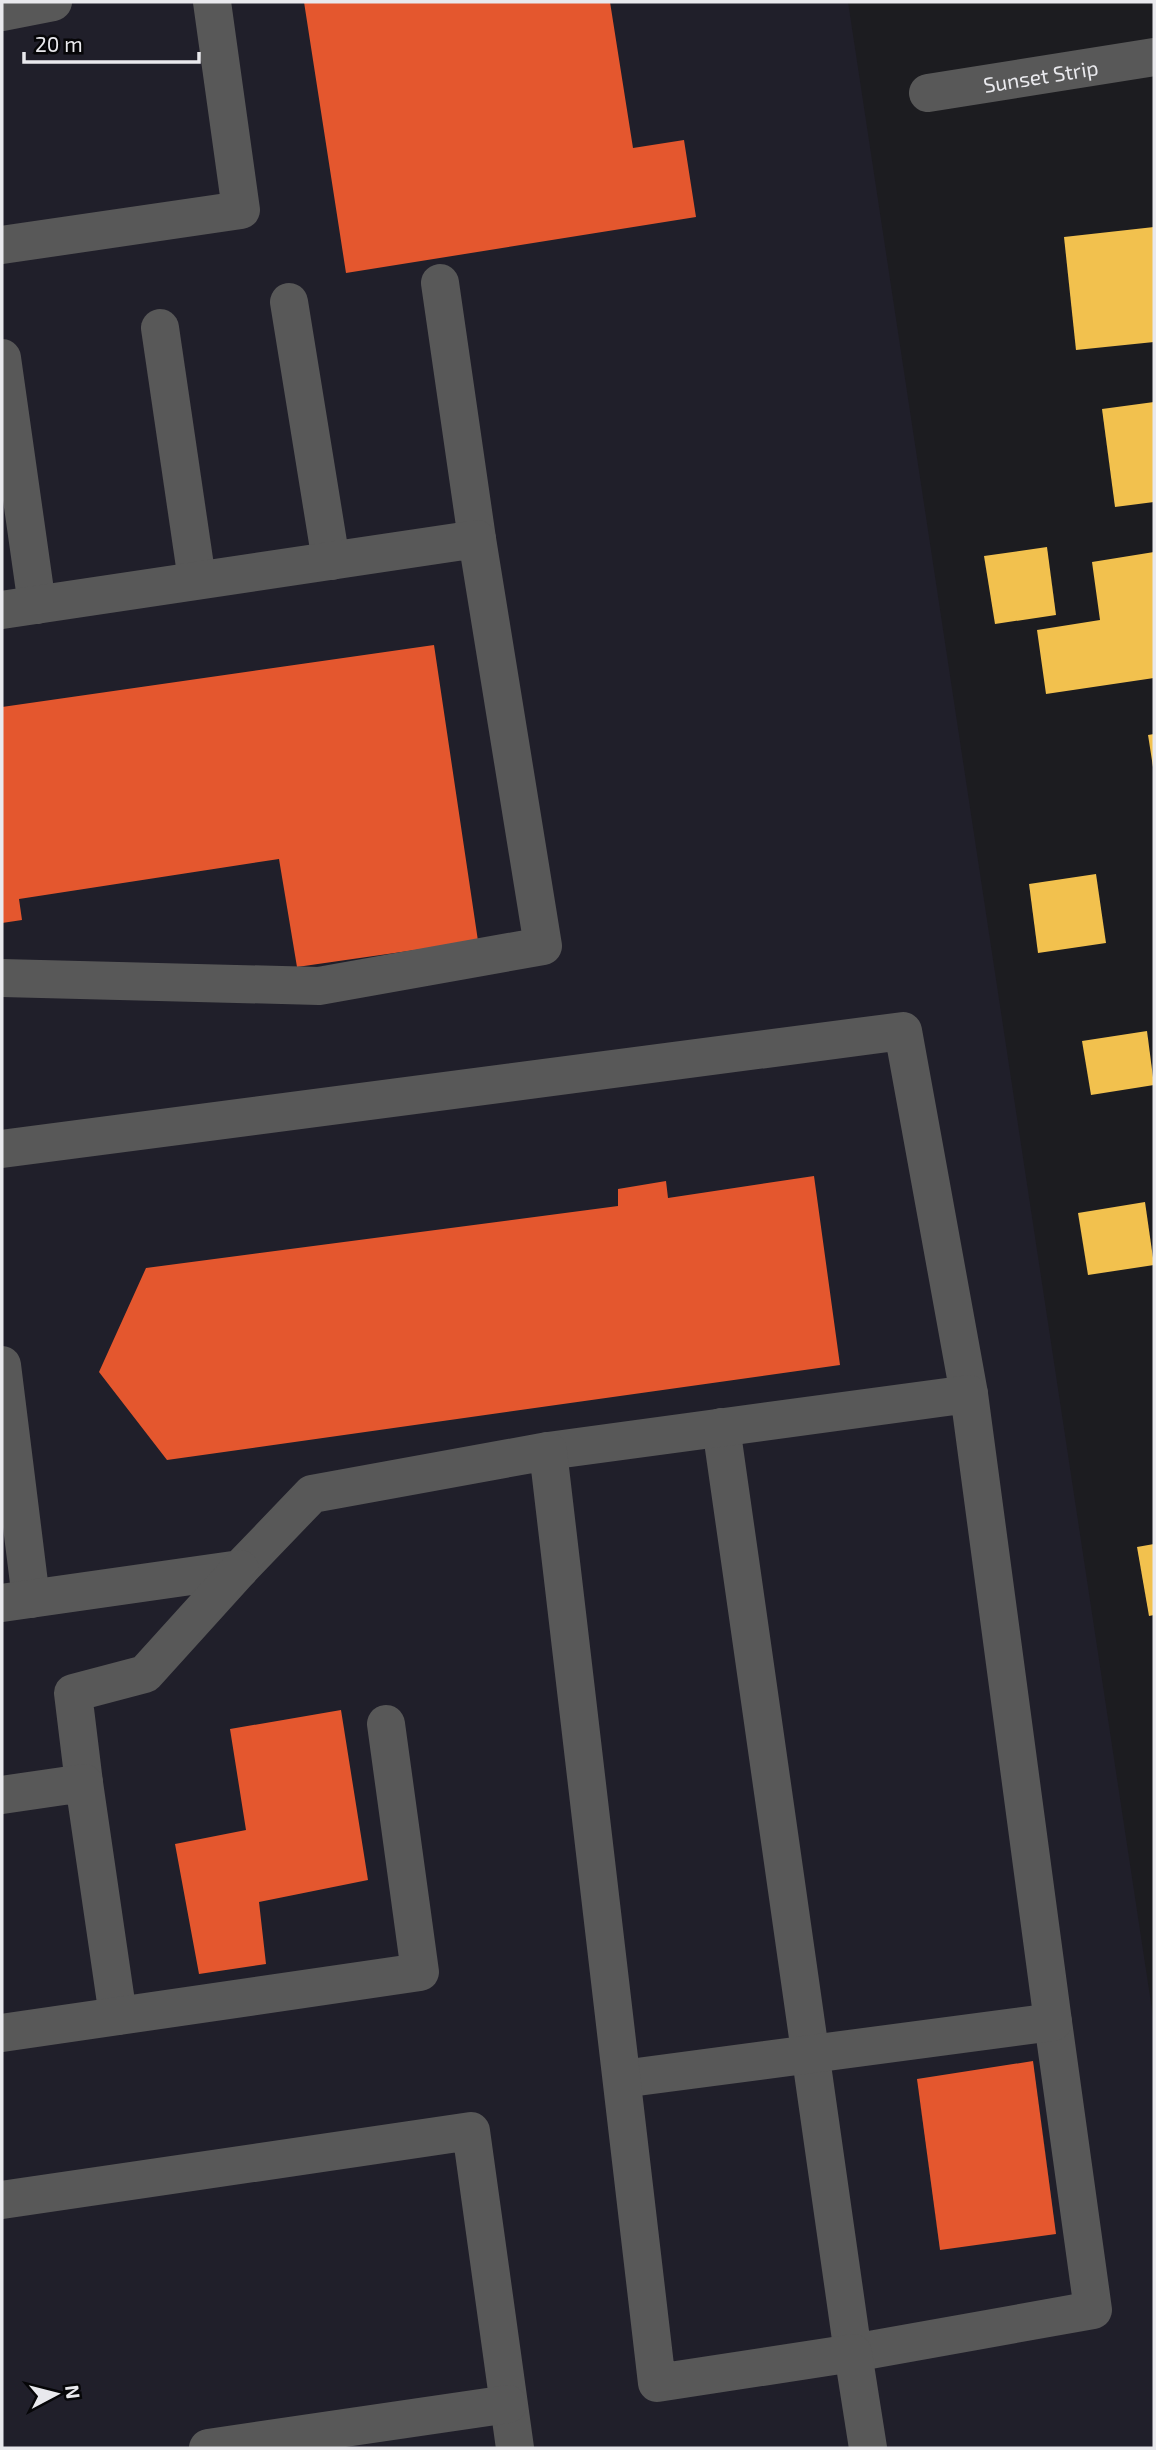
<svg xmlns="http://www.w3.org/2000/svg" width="1156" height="2450" viewBox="0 0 1156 2450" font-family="'Exo 2',sans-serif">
<rect width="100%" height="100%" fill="#1c1c20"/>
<!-- built -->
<path fill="#201f2a" d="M 2,2 L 848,2 L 1154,2023 L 1154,2448 L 2,2448 Z"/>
<!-- homes -->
<g fill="#f2c14e">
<path d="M 1154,227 L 1154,342 L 1076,350 L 1064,237 Z"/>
<path d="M 1154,402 L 1154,502 L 1115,507 L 1102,409 Z"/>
<path d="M 1047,547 L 1056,615 L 995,624 L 984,556 Z"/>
<path d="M 1154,552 L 1154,678 L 1046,694 L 1037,630 L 1100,620 L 1092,562 Z"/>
<path d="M 1154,734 L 1154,767 L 1153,767 L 1148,735 Z"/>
<path d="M 1096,874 L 1106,943 L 1038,953 L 1029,884 Z"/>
<path d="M 1147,1031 L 1154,1085 L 1091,1095 L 1082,1041 Z"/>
<path d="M 1145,1202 L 1154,1265 L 1088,1275 L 1078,1213 Z"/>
<path d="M 1154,1544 L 1154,1615 L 1149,1616 L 1137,1547 Z"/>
</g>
<!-- shops -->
<g fill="#e4572e">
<path d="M 304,2 L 610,2 L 633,148 L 684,140 L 696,217 L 346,273 Z"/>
<path d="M 434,645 L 478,941 L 297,967 L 279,859 L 19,899 L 22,920 L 2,923 L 2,707 Z"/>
<path d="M 814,1176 L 840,1365 L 167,1460 L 99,1372 L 146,1268 L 618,1206 L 618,1189 L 666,1181 L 668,1198 Z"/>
<path d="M 341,1710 L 368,1880 L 259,1902 L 266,1964 L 199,1974 L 175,1844 L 246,1830 L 230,1729 Z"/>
<path d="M 1033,2061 L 1056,2234 L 940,2250 L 917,2079 Z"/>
</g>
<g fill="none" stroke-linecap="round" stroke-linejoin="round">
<!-- minor -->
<g stroke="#585858" stroke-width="38">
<path d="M 2,12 L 53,2"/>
<path id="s1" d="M 928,93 L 1154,57"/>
<path d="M 2,245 L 241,210 L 212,2"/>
<path d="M 440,283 L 477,539"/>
<path d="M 289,302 L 331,561"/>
<path d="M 160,328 L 197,580"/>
<path d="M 2,358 L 37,605"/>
<path d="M 2,610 L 477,539 L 543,946 L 319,986 L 2,978"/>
<path d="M 2,1149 L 903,1031 L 969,1394"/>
<path d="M 2,1365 L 31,1599"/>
<path d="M 721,1427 L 853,2353 L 1093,2310 L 1053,2022"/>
<path d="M 548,1451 L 969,1394 L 1053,2022 L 622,2079"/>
<path d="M 2,1603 L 240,1569 L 312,1494 L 548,1451 L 657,2383 L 853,2353 L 868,2448"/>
<path d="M 84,1783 L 73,1693 L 145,1674 L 240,1569"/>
<path d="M 2,1795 L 84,1783 L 118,2016"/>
<path d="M 2,2033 L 420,1972 L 386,1724"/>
<path d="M 2,2200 L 471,2131 L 515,2448"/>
<path d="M 208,2448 L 508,2404"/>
</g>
</g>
<g text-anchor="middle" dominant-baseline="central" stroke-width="7" stroke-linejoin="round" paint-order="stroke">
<!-- street labels -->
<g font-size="21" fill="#e9e9ed" stroke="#060608">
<text stroke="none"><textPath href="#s1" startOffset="114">Sunset Strip</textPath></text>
</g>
</g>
<!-- border -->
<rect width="1156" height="2450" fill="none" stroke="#e9e9ed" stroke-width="7"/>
<!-- north arrow -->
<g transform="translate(56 2394) rotate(83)" stroke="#060608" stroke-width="5" paint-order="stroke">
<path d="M0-5L12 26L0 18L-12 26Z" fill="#e9e9ed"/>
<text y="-10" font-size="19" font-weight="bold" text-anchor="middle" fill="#e9e9ed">N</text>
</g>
<!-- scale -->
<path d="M24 52v10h175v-10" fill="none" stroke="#e9e9ed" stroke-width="3.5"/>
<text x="35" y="52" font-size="21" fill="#e9e9ed" stroke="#060608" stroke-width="5" paint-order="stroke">20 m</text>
</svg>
